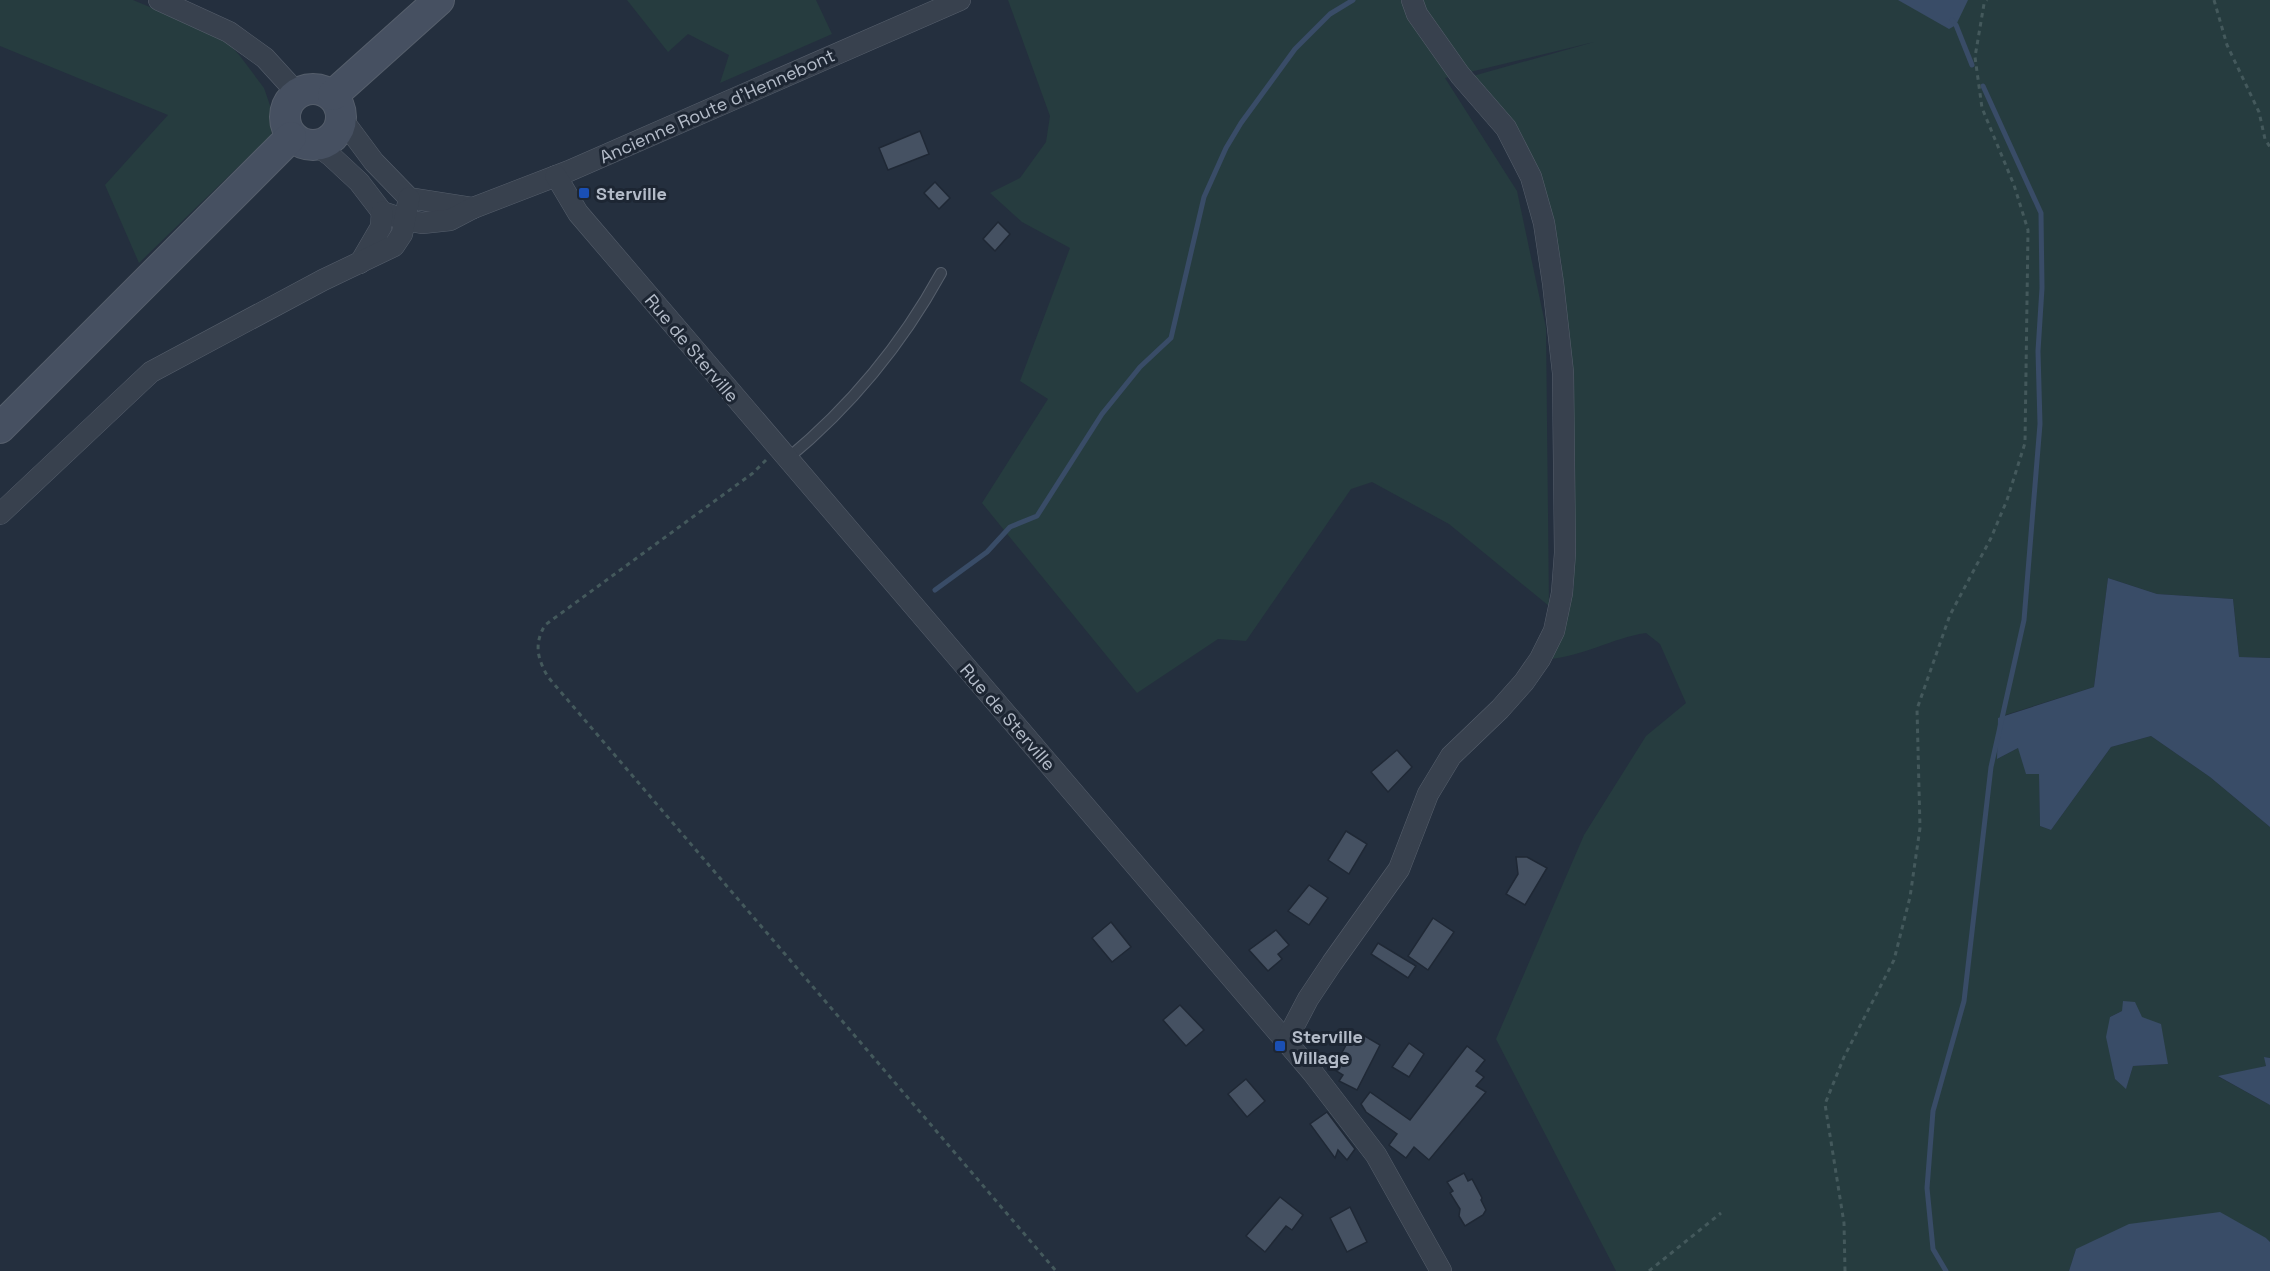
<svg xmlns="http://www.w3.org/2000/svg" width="2270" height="1271" viewBox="0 0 2270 1271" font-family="'Space Grotesk',sans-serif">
<rect width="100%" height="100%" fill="#242f3e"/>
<!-- green -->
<g fill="#263c3f" fill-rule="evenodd">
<path d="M 0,0 L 133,0 L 224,38 L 240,56 L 264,88 L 274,117 L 271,135 L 139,263 L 105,185 L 168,115 L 0,46 Z"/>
<path d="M 627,0 L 816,0 L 832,34 L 720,83 L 729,55 L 688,34 L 668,52 Z"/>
<path d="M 1008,0 L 2270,0 L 2270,658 L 2239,657 L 2233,599 L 2157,594 L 2108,578 L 2094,687 L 1999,717 L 1997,759 L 2018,748 L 2039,774 L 2040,826 L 2051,830 L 2111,747 L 2151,736 L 2210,777 L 2270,827 L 2270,1058 L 2265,1057 L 2266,1066 L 2219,1077 L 2270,1105 L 2270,1242 L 2266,1238 L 2076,1249 L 2069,1271 L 1616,1271 L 1496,1039 L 1584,835 L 1646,736 L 1686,703 L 1660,644 L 1646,633 C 1612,638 1582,657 1548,659 L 1574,587 L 1574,394 L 1561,260 L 1514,128 L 1473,76 L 1594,42 L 1445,78 L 1517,191 L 1546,328 L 1549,606 L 1449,524 L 1372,482 L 1351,489 L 1246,641 L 1218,639 L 1137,693 L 982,503 L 1048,399 L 1020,381 L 1070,248 L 1022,222 L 990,193 L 1020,178 L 1046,142 L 1050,116 ZM 2122,1011 L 2168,1064 L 2133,1066 L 2126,1088 L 2115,1079 L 2112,1061 L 2110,1017 Z"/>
</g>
<!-- water -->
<g fill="#394c67">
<path d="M 1898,0 L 1968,0 L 1956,25 L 1949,29 Z"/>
<path d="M 2108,578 L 2157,594 L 2233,599 L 2239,657 L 2270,658 L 2270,827 L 2210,777 L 2151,736 L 2111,747 L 2051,830 L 2040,826 L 2039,774 L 2026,774 L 2018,748 L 1997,759 L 1998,718 L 2094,687 Z"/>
<path d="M 2123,1001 L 2135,1002 L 2142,1017 L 2161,1024 L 2168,1064 L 2133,1066 L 2126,1089 L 2115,1079 L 2106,1037 L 2110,1017 L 2122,1011 Z"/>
<path d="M 2264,1057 L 2270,1058 L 2270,1105 L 2218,1076 L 2266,1066 Z"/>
<path d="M 2220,1212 L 2266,1238 L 2270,1242 L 2270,1271 L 2069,1271 L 2076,1249 L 2129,1224 Z"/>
</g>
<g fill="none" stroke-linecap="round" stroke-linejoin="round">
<!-- stream -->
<g stroke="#394c67" stroke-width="5">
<path d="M 1952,20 L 1956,25 L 1972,65"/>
<path d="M 935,590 L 987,552 L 1010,527 L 1037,516 L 1102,414 L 1140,367 L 1171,338 L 1204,197 L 1226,148 L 1241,123 L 1295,49 L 1330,14 L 1353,0"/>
<path d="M 1946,1271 L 1933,1249 L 1927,1188 L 1933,1111 L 1964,1001 L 1991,767 L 2024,620 L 2040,424 L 2038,351 L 2042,288 L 2041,213 L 1983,86"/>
</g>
</g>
<!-- building -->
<g fill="#455162" stroke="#1f2835" stroke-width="1.5">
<path d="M 920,131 L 929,154 L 888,170 L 879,148 Z"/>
<path d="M 935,182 L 950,198 L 939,209 L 924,193 Z"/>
<path d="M 998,222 L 1010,234 L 995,251 L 983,239 Z"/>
<path d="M 1397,750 L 1412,767 L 1388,792 L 1371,772 Z"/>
<path d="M 1346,831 L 1367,844 L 1349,874 L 1328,860 Z"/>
<path d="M 1516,857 L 1527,857 L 1547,868 L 1525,905 L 1506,894 L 1518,874 Z"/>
<path d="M 1309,885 L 1328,898 L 1309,925 L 1288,911 Z"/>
<path d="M 1433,918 L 1454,932 L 1428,970 L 1408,956 Z"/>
<path d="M 1111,922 L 1131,947 L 1112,962 L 1092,938 Z"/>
<path d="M 1276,930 L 1289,945 L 1278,954 L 1282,959 L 1268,971 L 1249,950 Z"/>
<path d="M 1378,943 L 1416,966 L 1408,978 L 1371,954 Z"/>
<path d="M 1180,1005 L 1204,1030 L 1186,1046 L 1163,1020 Z"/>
<path d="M 1363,1035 L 1380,1045 L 1357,1090 L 1339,1081 L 1343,1075 L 1333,1069 L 1350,1038 L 1359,1044 Z"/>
<path d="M 1409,1043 L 1424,1054 L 1409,1077 L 1392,1067 Z"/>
<path d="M 1467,1046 L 1485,1060 L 1476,1071 L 1484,1077 L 1476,1086 L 1486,1092 L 1429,1160 L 1414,1147 L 1406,1158 L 1389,1145 L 1397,1134 L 1366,1112 L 1361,1104 L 1370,1092 L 1410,1120 Z"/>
<path d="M 1246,1079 L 1265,1101 L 1247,1117 L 1228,1094 Z"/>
<path d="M 1327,1112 L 1355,1149 L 1347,1160 L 1338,1150 L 1335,1158 L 1310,1124 Z"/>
<path d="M 1464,1173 L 1468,1181 L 1472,1179 L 1482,1198 L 1481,1200 L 1486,1210 L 1483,1215 L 1465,1226 L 1459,1216 L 1460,1209 L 1450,1193 L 1453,1191 L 1447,1182 Z"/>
<path d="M 1280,1197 L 1303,1215 L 1292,1230 L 1286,1226 L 1265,1252 L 1246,1236 Z"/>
<path d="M 1350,1207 L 1367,1242 L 1347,1252 L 1330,1218 Z"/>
</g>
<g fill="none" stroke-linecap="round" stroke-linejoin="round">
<!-- lane casing -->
<g stroke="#565f6c" stroke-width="12">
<path id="lane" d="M 787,459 C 850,407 902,344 941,273"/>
</g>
<!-- street casing -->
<g stroke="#565f6c" stroke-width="22">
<g id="street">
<path d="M 159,0 L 229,32 L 265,58 L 297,93"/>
<path d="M 342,119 L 374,162 L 409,198 L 473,208"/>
<path d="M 316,145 L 331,156 L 359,182 L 382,212 L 406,220 L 422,223 L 450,220 L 473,208 L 569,171 L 960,0"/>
<path d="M 556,176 L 578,213 L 1313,1073 L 1376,1155 L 1441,1271"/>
<path d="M 360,263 L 381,227 L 382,212"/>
<path d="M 0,514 L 151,372 L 323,280 L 394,246 L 402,234 L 409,198"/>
<path d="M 1286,1041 L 1308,999 L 1332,963 L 1399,869 L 1428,794 L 1451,756 L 1500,709 L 1524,682 L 1540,659 L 1554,631 L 1562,593 L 1565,553 L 1563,373 L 1553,283 L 1544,223 L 1531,177 L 1506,128 L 1460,75 L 1417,14 L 1412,0"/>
</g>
</g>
<!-- secondary casing -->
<g stroke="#565f6c" stroke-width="32">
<g id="secondary">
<circle cx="313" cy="117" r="28"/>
<path d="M 333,95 L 439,0"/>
<path d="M 0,428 L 291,137"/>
</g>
</g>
<!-- path -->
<g stroke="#44595c" stroke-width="3" stroke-dasharray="4.5 4.5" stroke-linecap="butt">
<path d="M 2214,0 L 2227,45 L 2259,112 L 2265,139 L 2270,147"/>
<path d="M 766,460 L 753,473 L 545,625 C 534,644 537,658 548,677 L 1056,1271"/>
<path d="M 1649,1271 L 1721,1213"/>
<path d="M 1845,1271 L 1844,1223 L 1825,1104 L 1844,1057 L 1894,960 L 1910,897 L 1920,828 L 1917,709 L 1950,615 L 1991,538 L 2007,500 L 2025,443 L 2028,230 L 2014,185 L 1982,108 L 1975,57 L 1984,4 L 1987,0"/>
</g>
<!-- lane -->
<use href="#lane" stroke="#38414e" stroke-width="10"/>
<!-- street -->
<use href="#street" stroke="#38414e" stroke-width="21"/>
<!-- secondary -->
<use href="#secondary" stroke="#465061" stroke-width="30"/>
</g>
<!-- markers -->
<g fill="#1a4fb4" stroke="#1d2633" stroke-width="2">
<rect x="578" y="187" width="12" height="12" rx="3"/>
<rect x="1274" y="1040" width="12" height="12" rx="3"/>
</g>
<g text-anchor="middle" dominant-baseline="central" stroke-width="6" stroke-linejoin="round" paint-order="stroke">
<!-- street labels -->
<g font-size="18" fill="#b4bcc9" stroke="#1d2633">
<text transform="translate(717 106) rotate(-24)">Ancienne Route d'Hennebont</text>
<text transform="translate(692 348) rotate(50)">Rue de Sterville</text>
<text transform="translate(1008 717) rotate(49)">Rue de Sterville</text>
</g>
<!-- poi labels -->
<g font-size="18" font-weight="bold" fill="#b4bcc9" stroke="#1d2633" text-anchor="start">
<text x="596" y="193">Sterville</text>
<text x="1292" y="1036">Sterville<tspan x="1292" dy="21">Village</tspan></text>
</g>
</g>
</svg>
